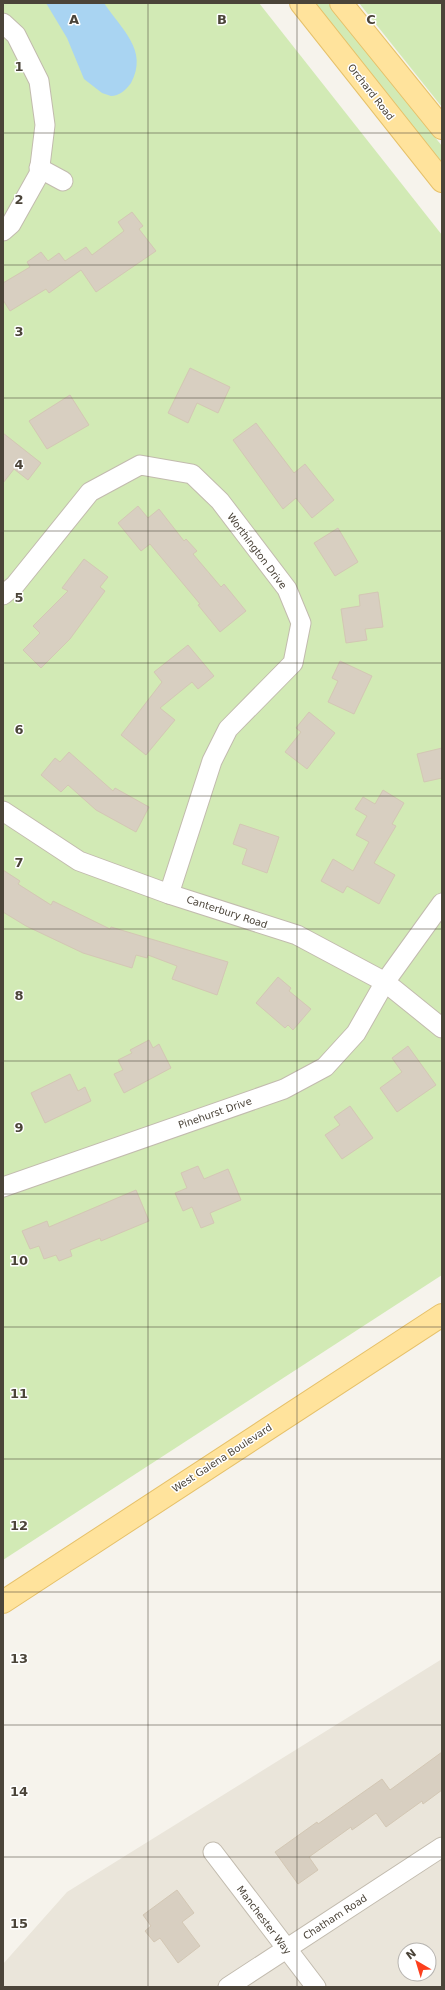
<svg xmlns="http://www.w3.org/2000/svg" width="445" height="1990" viewBox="0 0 445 1990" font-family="'DejaVu Sans',sans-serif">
<rect width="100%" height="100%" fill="#f6f3ec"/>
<!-- residential -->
<path fill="#eae5da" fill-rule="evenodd" d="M 442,1659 L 442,1987 L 3,1987 L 3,1964 L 67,1892 ZM 405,1950 L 429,1950 L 429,1974 L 405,1974 Z"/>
<!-- green -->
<g fill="#d2eab5">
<path d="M 3,3 L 259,3 L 442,235 L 442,1275 L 3,1560 Z"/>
<path d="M 315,3 L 328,3 L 442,146 L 442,163 Z"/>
<path d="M 359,3 L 442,3 L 442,107 Z"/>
</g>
<!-- water -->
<path fill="#a9d4f2" d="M 46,3 L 104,3 C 121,29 149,50 131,83 C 126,90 119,96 111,96 L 102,93 L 84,79 L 67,38 Z"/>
<!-- building -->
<g fill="#d8cfc1" stroke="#d3c7b4">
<path d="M 132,212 L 143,226 L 139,229 L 156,251 L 96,292 L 81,270 L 49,293 L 46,289 L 10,311 L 3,300 L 3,283 L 30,267 L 27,262 L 41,252 L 48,261 L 59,253 L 65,261 L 86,247 L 92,255 L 124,231 L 118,222 Z"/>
<path d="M 190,368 L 230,387 L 218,413 L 197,403 L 188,423 L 168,413 Z"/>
<path d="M 70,395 L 89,425 L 47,449 L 29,421 Z"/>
<path d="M 256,423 L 294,473 L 305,464 L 334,500 L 312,518 L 296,498 L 283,509 L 233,440 Z"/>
<path d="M 3,433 L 41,463 L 28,480 L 14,469 L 3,483 Z"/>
<path d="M 138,506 L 148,518 L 159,509 L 184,541 L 186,539 L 197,551 L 193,554 L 221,587 L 224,584 L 246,611 L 220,632 L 198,605 L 200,604 L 150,544 L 141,551 L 118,523 Z"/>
<path d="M 338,528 L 358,562 L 335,576 L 314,543 Z"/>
<path d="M 84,559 L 108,577 L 100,587 L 105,591 L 70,639 L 41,668 L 23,650 L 40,633 L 33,626 L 68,591 L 62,588 Z"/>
<path d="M 378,592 L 383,627 L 365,629 L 367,640 L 346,643 L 341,609 L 360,606 L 359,595 Z"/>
<path d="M 188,645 L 214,676 L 198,689 L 192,682 L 160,708 L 175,720 L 146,755 L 121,735 L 162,682 L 154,672 Z"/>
<path d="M 340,661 L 372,676 L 354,714 L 328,702 L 338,681 L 332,678 Z"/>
<path d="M 309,712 L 335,733 L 307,769 L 285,752 L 301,732 L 296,728 Z"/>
<path d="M 442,748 L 442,778 L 424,782 L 417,754 Z"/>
<path d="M 69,752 L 113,791 L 115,788 L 149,807 L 136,832 L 96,810 L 68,785 L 61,792 L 41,775 L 55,758 L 60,762 Z"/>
<path d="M 383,790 L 404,803 L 392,824 L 396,826 L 374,863 L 395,875 L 379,904 L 347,886 L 343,893 L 321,881 L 333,859 L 353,871 L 369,842 L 356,835 L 367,816 L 355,809 L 363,797 L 375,804 Z"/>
<path d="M 240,824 L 279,837 L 267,873 L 242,864 L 247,849 L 233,844 Z"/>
<path d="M 3,870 L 20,881 L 18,884 L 51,905 L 53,901 L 110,929 L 111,927 L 228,962 L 217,995 L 172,979 L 177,966 L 148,955 L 147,958 L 136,955 L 132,968 L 83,953 L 26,926 L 3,912 Z"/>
<path d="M 278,977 L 291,988 L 289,991 L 311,1009 L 293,1030 L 288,1025 L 285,1028 L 256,1003 Z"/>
<path d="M 149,1040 L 153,1048 L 159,1044 L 171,1068 L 124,1093 L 114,1074 L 123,1070 L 118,1060 L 132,1053 L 130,1050 Z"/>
<path d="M 408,1046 L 436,1085 L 397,1112 L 380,1088 L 402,1072 L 392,1058 Z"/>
<path d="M 70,1074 L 78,1091 L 85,1087 L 91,1101 L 45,1123 L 31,1093 Z"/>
<path d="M 350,1106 L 373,1138 L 342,1159 L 325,1135 L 340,1125 L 334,1117 Z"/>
<path d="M 198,1166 L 204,1179 L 228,1169 L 241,1200 L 210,1213 L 214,1223 L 201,1228 L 192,1207 L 183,1211 L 175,1193 L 187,1188 L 181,1173 Z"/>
<path d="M 136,1190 L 149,1221 L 101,1241 L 100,1238 L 70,1250 L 72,1256 L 59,1261 L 56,1255 L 44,1259 L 39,1246 L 30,1249 L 22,1231 L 47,1221 L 49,1227 Z"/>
<path d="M 442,1752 L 442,1790 L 423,1804 L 422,1801 L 386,1827 L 376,1813 L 352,1830 L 351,1827 L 309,1857 L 318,1870 L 298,1884 L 275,1852 L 317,1822 L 318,1824 L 382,1779 L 390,1790 Z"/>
<path d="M 177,1890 L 194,1913 L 182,1922 L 200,1946 L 178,1963 L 160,1938 L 154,1942 L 145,1931 L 151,1926 L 143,1915 Z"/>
</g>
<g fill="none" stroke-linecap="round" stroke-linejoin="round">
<!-- minor casing -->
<g stroke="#c2bbae" stroke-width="21">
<g id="minor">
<path d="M 3,23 L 16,35 L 39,81 L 45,125 L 39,174 L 11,224 L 3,231"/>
<path d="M 39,168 L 63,181"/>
<path d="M 3,595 L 15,585 L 90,492 L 140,465 L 192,474 L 220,501 L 287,589 L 301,623 L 293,663 L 228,729 L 212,761 L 169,894"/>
<path d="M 3,811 L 79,861 L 169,894 L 297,935 L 385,982 L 442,1028"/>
<path d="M 3,1187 L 284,1089 L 325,1067 L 356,1033 L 385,982 L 442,903"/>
<path d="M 213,1852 L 316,1987"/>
<path d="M 228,1987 L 442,1847"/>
</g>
</g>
<!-- primary casing -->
<g stroke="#e6c16a" stroke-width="24">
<g id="primary">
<path d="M 301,3 L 442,181"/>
<path d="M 341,3 L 442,128"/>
<path d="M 3,1602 L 442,1315"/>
</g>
</g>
<!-- minor -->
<use href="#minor" stroke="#fff" stroke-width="19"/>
<!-- primary -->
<use href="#primary" stroke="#ffe39c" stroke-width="22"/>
</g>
<!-- grid -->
<path fill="none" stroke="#4b4439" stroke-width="1" stroke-opacity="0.55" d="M 148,3 L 148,1987M 297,3 L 297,1987M 3,133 L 442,133M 3,265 L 442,265M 3,398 L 442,398M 3,531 L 442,531M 3,663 L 442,663M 3,796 L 442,796M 3,929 L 442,929M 3,1061 L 442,1061M 3,1194 L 442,1194M 3,1327 L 442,1327M 3,1459 L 442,1459M 3,1592 L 442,1592M 3,1725 L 442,1725M 3,1857 L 442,1857"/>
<g text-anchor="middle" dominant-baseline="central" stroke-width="3" stroke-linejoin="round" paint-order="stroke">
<!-- street labels -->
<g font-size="10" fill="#4b4439" stroke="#fff">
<text transform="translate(371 92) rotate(52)">Orchard Road</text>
<text transform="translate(257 551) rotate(53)">Worthington Drive</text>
<text transform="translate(227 912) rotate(18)">Canterbury Road</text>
<text transform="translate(215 1113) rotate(-19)">Pinehurst Drive</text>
<text transform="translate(222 1458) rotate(-33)">West Galena Boulevard</text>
<text transform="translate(335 1917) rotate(-33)">Chatham Road</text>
<text transform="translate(264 1920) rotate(53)">Manchester Way</text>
</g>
</g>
<g font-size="13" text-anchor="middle" font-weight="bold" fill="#4b4439" stroke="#fff" stroke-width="3" stroke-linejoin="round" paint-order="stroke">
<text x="74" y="24">A</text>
<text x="222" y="24">B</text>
<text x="371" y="24">C</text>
<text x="19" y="71">1</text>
<text x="19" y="204">2</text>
<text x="19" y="336">3</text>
<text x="19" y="469">4</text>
<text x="19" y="602">5</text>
<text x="19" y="734">6</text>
<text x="19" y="867">7</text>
<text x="19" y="1000">8</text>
<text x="19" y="1132">9</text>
<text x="19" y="1265">10</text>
<text x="19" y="1398">11</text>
<text x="19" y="1530">12</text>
<text x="19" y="1663">13</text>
<text x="19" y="1796">14</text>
<text x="19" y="1928">15</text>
</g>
<!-- border -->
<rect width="445" height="1990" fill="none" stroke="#4b4439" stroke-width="8"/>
<!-- north arrow -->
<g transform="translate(417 1962) rotate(322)"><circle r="19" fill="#ffffff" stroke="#b7b4b0"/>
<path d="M0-3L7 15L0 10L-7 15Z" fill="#fc3f1d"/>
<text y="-6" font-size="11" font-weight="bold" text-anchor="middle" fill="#4b4439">N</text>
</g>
</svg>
